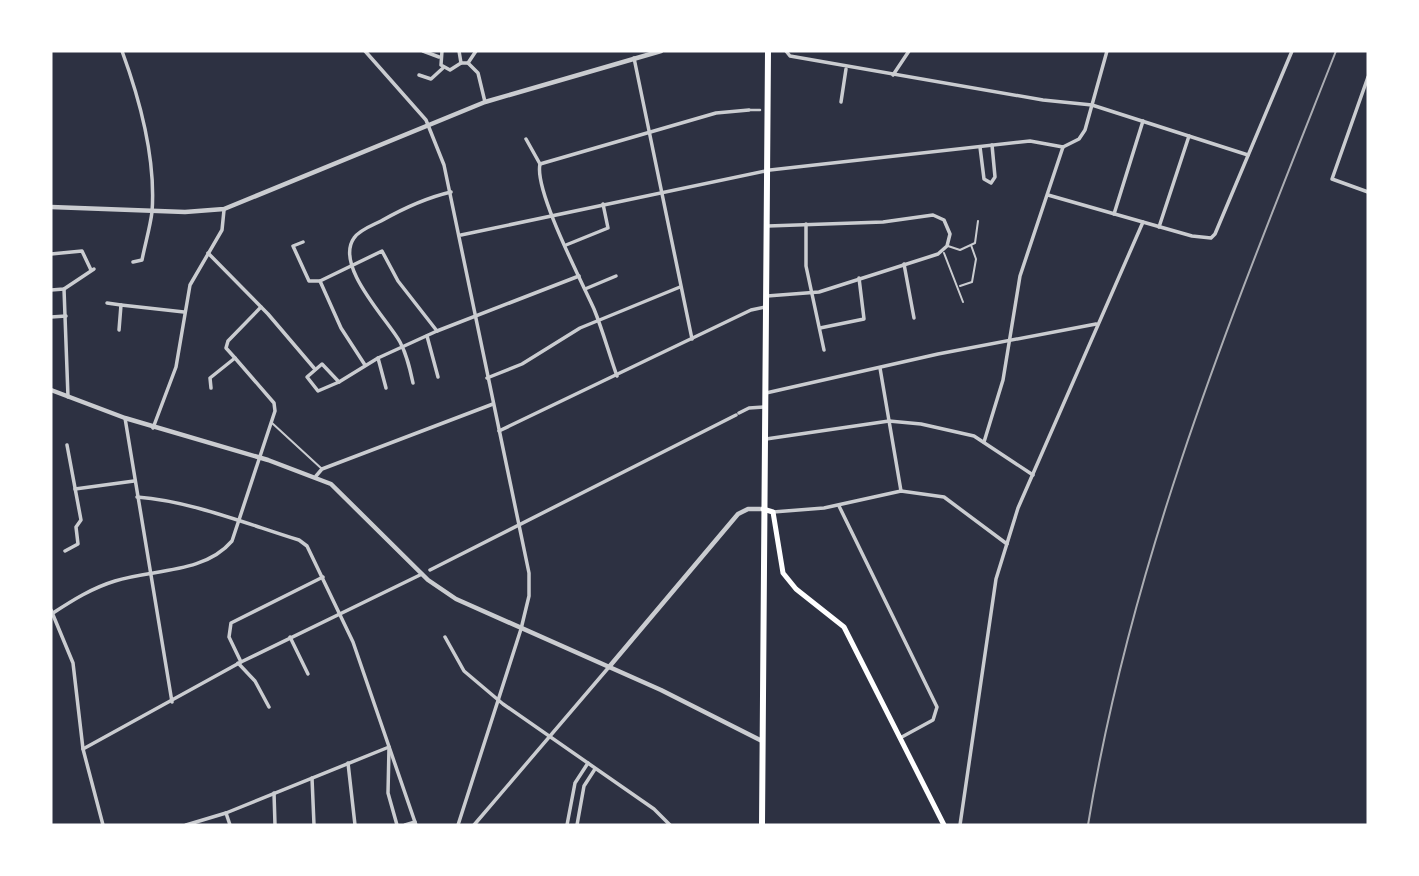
<svg xmlns="http://www.w3.org/2000/svg" width="1419" height="876" viewBox="0 0 1419 876" font-family="Manrope,sans-serif">
<rect width="100%" height="100%" fill="#2d3142"/>
<g fill="none" stroke-linecap="round" stroke-linejoin="round">
<!-- service -->
<g stroke="#caccd0" stroke-width="2">
<path d="M 948,246 L 960,250 L 975,243 L 978,221"/>
<path d="M 944,253 L 963,302"/>
<path d="M 960,286 L 972,282 L 976,259 L 971,245"/>
<path d="M 272,423 L 322,469"/>
</g>
<!-- pedestrian -->
<path stroke="#caccd0" stroke-width="2.5" d="M 749,110 L 760,110"/>
<!-- minor -->
<g stroke="#caccd0" stroke-width="3.5">
<path d="M 122,51 C 140,100 156,159 152,212 C 150,228 145,244 142,260 L 133,262"/>
<path d="M 365,51 L 426,120 L 444,165 L 529,573 L 529,596 L 521,629 L 458,825"/>
<path d="M 423,51 L 439,57"/>
<path d="M 442,51 L 441,65 L 450,70 L 461,63 L 459,51"/>
<path d="M 786,51 L 790,56 L 1043,100 L 1092,105 L 1248,155"/>
<path d="M 634,58 L 692,339"/>
<path d="M 461,63 L 468,63 L 478,73 L 485,102"/>
<path d="M 468,63 L 476,51"/>
<path d="M 419,75 L 431,79 L 443,68"/>
<path d="M 893,75 L 909,51"/>
<path d="M 1368,77 L 1332,179 L 1368,192"/>
<path d="M 841,102 L 846,69"/>
<path d="M 526,139 L 540,164 C 534,190 581,280 594,309 C 603,331 609,354 617,376"/>
<path d="M 980,147 L 984,179 L 991,183 L 995,177 L 992,145"/>
<path d="M 1063,147 L 1079,139 L 1085,130 L 1107,51"/>
<path d="M 540,164 L 716,113 L 749,110"/>
<path d="M 1048,195 L 1192,236 L 1211,238 L 1215,234 L 1292,51"/>
<path d="M 1114,214 L 1143,121"/>
<path d="M 806,224 L 806,266 L 824,350"/>
<path d="M 1159,227 L 1189,136"/>
<path d="M 461,235 L 770,170 L 1030,141 L 1063,147"/>
<path d="M 303,242 L 293,246 L 309,281 L 320,281 L 382,251 L 398,281 L 437,331"/>
<path d="M 566,245 L 608,228 L 603,204"/>
<path d="M 208,253 L 268,314 L 314,368"/>
<path d="M 51,254 L 82,251 L 91,270"/>
<path d="M 904,264 L 914,318"/>
<path d="M 320,281 L 341,328 L 365,365"/>
<path d="M 64,289 L 68,397"/>
<path d="M 585,289 L 616,276"/>
<path d="M 51,290 L 64,289 L 94,269"/>
<path d="M 767,296 L 819,292 L 938,254 L 947,246 L 950,234 L 944,220 L 933,215 L 883,222 L 768,226"/>
<path d="M 107,303 L 121,305"/>
<path d="M 51,317 L 66,316"/>
<path d="M 820,328 L 864,319 L 859,278"/>
<path d="M 119,330 L 121,305 L 184,312"/>
<path d="M 427,336 L 438,377"/>
<path d="M 235,358 L 226,348 L 228,341 L 261,307"/>
<path d="M 378,358 L 386,388"/>
<path d="M 322,364 L 339,382 L 318,391 L 307,377 Z"/>
<path d="M 880,368 L 901,491"/>
<path d="M 487,378 L 522,364 L 580,328 L 680,287"/>
<path d="M 339,382 L 378,358 L 437,331 L 579,276"/>
<path d="M 413,383 C 410,369 407,355 400,342 C 388,320 334,266 354,238 C 359,230 373,225 381,221 C 404,208 425,198 451,192"/>
<path d="M 766,393 L 938,354 L 1096,324"/>
<path d="M 739,413 L 749,408 L 764,407"/>
<path d="M 125,418 L 172,702"/>
<path d="M 153,428 L 176,367 L 190,285 L 222,230 L 224,210"/>
<path d="M 499,431 L 751,310 L 765,307"/>
<path d="M 766,439 L 889,421 L 921,424 L 974,436 L 1033,475"/>
<path d="M 984,442 L 1003,380 L 1020,276 L 1063,147"/>
<path d="M 316,476 L 322,469 L 493,404"/>
<path d="M 75,489 L 134,481"/>
<path d="M 137,497 C 191,501 247,524 299,540 L 307,546 L 353,642 L 416,825"/>
<path d="M 839,506 L 937,707 L 933,720 L 900,738"/>
<path d="M 773,512 L 824,508 L 901,491 L 944,497 L 1007,544"/>
<path d="M 65,551 L 78,544 L 76,527 L 81,520 L 67,445"/>
<path d="M 430,570 L 736,415"/>
<path d="M 51,610 L 73,663 L 83,749 L 103,825"/>
<path d="M 53,613 C 73,600 92,588 115,581 C 152,569 204,574 232,541 L 275,411 L 274,403 L 235,358 L 210,378 L 211,388"/>
<path d="M 290,637 L 308,674"/>
<path d="M 445,637 L 464,671 L 503,704 L 654,809 L 670,825"/>
<path d="M 241,662 L 229,637 L 231,623 L 323,577"/>
<path d="M 238,663 L 255,681 L 269,707"/>
<path d="M 389,748 L 388,793 L 397,825"/>
<path d="M 83,749 L 241,662 L 422,574"/>
<path d="M 348,763 L 355,825"/>
<path d="M 312,778 L 314,825"/>
<path d="M 274,793 L 275,825"/>
<path d="M 226,813 L 230,825"/>
<path d="M 186,825 L 226,813 L 389,747"/>
<path d="M 405,825 L 415,822"/>
<path d="M 474,825 L 609,667"/>
<path d="M 567,825 L 575,783 L 588,763"/>
<path d="M 577,825 L 584,786 L 595,769"/>
<path d="M 960,825 L 996,579 L 1018,508 L 1143,222"/>
</g>
<!-- tertiary -->
<g stroke="#caccd0" stroke-width="4.5">
<path d="M 51,207 L 185,212 L 224,209 L 485,102 L 661,51"/>
<path d="M 51,390 L 125,418 L 268,460 L 331,484 L 428,580 L 456,599 L 661,690 L 762,741"/>
<path d="M 609,667 L 738,514 L 748,509 L 763,509"/>
</g>
<!-- secondary -->
<path stroke="#fff" stroke-width="5" d="M 763,509 L 773,512 L 783,573 L 796,589 L 844,627 L 944,825"/>
<!-- primary -->
<path stroke="#fff" stroke-width="6" d="M 762,825 L 768,51"/>
<!-- rail -->
<path stroke="#abadb3" stroke-width="2" d="M 1088,825 C 1133,551 1235,307 1336,51"/>
</g>
<!-- border -->
<rect width="1419" height="876" fill="none" stroke="#ffffff" stroke-width="105"/>
</svg>
